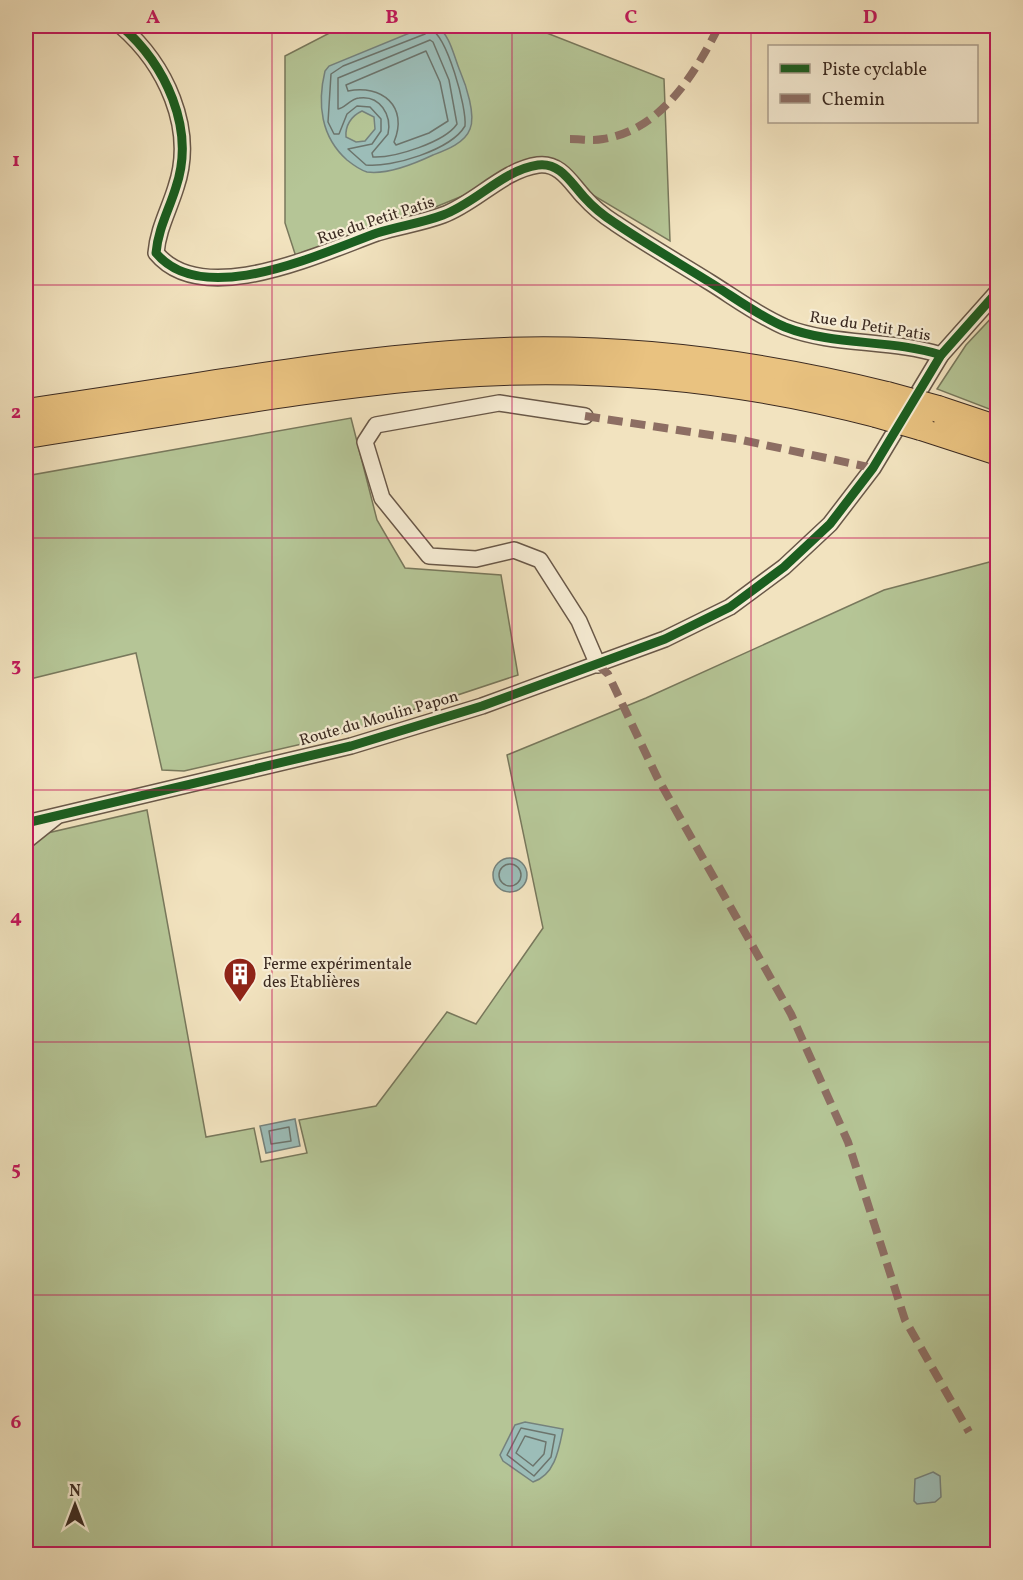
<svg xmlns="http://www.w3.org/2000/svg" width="1023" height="1580" viewBox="0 0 1023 1580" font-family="Vollkorn,serif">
<rect width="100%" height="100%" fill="#f2e3bf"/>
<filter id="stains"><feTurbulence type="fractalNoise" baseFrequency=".00333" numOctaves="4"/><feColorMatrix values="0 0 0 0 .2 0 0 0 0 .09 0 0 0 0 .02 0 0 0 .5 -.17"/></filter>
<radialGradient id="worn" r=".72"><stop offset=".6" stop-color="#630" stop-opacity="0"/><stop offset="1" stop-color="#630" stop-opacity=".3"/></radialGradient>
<!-- green -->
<g fill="#b5c596" stroke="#78785c" stroke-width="1.5">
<path d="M 343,26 L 529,26 L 664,79 L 670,241 L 541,164 L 298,263 L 285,223 L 285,56 Z"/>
<path d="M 997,312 L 997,412 L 937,389 L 966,345 Z"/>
<path d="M 351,418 L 377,520 L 405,568 L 501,575 L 518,675 L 328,738 L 184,771 L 162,770 L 136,653 L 26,680 L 26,476 Z"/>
<path d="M 997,560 L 997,1554 L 26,1554 L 26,854 L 39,835 L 147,810 L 206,1137 L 254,1128 L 261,1162 L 307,1153 L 299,1120 L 376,1106 L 447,1012 L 476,1024 L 543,928 L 507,755 L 646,698 L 884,590 Z"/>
</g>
<!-- water -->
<g fill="#9cbdb8" stroke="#75827c" stroke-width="1.5" fill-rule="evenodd">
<path d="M 437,27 C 450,34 454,57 460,71 C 466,85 476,115 470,129 C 465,143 446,150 433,155 C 414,164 388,175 367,172 C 360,170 352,164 347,160 C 321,137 317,104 325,71 L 329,66 L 412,32 ZM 362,111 L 374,117 L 375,129 L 365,141 L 356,142 L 346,137 C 345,126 351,116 362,111 Z"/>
<circle cx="510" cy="875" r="17"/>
<path d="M 295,1119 L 300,1146 L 266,1153 L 260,1126 Z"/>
<path d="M 525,1422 L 563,1429 C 559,1449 555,1475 533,1482 L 503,1461 L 500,1455 L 515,1425 Z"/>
<path d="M 933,1472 L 940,1476 L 941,1497 L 935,1502 L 917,1504 L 914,1501 L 915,1479 Z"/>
</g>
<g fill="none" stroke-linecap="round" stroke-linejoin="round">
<!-- shore -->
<g stroke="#6c746c" stroke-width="1.5">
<path d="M 430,29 C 447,35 467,108 465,126 C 451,150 391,168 366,165 L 348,149 L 372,144 L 381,131 L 381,119 L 370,107 L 357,106 L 347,114 L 339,134 L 334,134 L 328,122 L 331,74 L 343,66 L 425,34 Z"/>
<path d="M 430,40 L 433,42 L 449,80 L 457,124 C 445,142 395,158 373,157 L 372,153 L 388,134 C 392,115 380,95 359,98 C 350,99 345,108 338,109 L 338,78 Z"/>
<path d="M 426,51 L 440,82 L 448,121 L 429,133 L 396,145 L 394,142 C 409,106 381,84 348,91 L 346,85 Z"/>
<circle cx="510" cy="875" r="11"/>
<path d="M 289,1127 L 291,1141 L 271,1144 L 269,1131 Z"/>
<path d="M 521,1428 L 555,1435 L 551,1457 L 534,1476 L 507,1455 Z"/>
<path d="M 525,1436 L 546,1442 L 544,1454 L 533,1466 L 516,1453 Z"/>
</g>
<!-- minor casing -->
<g stroke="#695848" stroke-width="18">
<g id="minor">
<path d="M 121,26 C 165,64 196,128 176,187 C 169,210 158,229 156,253 C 203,310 321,253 377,233 C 399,226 422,223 443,215 C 476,203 503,170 538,165 C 560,162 571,183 584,197 C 592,206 604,216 615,223 C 646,244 679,263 711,283 C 735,298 759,316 785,327 C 833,346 891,339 941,355"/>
<path d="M 585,416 L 499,403 L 376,425 L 365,442 L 382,498 L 429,556 L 476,559 L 514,550 L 540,560 L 579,621 L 598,665"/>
<path d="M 26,823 L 351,746 L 482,706 L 665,639 L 730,607 L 784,567 L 830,524 L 873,468 L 941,355 L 998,291"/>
<path d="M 26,841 L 56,817"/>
</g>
</g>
<!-- trunk casing -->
<g stroke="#3b2a21" stroke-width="28">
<g id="trunk">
<path d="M 938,409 L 998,429"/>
<path d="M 26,412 C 171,392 318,363 465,353 C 608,343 749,361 887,395"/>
<path d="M 921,427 L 998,452"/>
<path d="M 26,435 C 166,414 307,386 448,375 C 591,364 737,378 876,414"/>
</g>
</g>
<!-- minor -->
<use href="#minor" stroke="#f7edd5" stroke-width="15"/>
<!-- trunk -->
<use href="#trunk" stroke="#e9c280" stroke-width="26"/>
<!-- trunk-bridge casing -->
<g stroke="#3b2a21" stroke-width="28" stroke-linecap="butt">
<g id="trunk-bridge">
<path d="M 887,395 L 938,409"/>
<path d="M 876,414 L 921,427"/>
</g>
</g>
<!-- trunk-bridge -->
<use href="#trunk-bridge" stroke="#e9c280" stroke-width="26"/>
<!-- quiet -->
<g stroke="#8d6e63" stroke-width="8" stroke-dasharray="15 8" stroke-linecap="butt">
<path d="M 570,139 C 581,139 593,141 603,139 C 661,130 695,74 719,26"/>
<path d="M 585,416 L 737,439 L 873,468"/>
<path d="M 598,665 L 608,674 L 657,777 L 791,1014 L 848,1142 L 905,1320 L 969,1432"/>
</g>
<!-- cycleway casing -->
<g stroke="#f7edd5" stroke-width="13">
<g id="cycleway">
<path d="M 121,26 C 165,64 196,128 176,187 C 169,210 158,229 156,253 C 203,310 321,253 377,233 C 399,226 422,223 443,215 C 476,203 503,170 538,165 C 560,162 571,183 584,197 C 592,206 604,216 615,223 C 646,244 679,263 711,283 C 735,298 759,316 785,327 C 833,346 891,339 941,355"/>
<path d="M 26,823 L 351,746 L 482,706 L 665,639 L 730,607 L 784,567 L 830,524 L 873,468 L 941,355 L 998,291"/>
</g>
</g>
<!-- cycleway -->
<use href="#cycleway" stroke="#1b5e20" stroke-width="9"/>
</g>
<!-- grid -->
<path fill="none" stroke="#c2185b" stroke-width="1.5" stroke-opacity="0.55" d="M 272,26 L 272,1554M 512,26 L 512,1554M 751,26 L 751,1554M 26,285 L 998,285M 26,538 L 998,538M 26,790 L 998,790M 26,1042 L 998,1042M 26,1295 L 998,1295"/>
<!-- icons -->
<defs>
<g id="building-pin" transform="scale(1.725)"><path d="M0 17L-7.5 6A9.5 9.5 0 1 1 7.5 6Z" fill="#8f2418" stroke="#f7edd5"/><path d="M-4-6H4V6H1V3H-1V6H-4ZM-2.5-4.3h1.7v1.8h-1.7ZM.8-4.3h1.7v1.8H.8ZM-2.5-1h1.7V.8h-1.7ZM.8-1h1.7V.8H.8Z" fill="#fff"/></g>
</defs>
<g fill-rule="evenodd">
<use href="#building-pin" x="240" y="974"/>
</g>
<g text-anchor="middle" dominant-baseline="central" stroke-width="4.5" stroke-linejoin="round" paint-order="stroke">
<!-- street labels -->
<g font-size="16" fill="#3b2a21" stroke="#f7edd5">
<text transform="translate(376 221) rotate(-18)">Rue du Petit Patis</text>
<text transform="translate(870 327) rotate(9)">Rue du Petit Patis</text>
<text transform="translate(379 719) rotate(-16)">Route du Moulin Papon</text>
</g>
<!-- poi labels -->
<g font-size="16" fill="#3b2a21" stroke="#f7edd5" text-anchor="start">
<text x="263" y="965">Ferme expérimentale<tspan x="263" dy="18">des Etablières</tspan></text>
</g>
</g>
<!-- margin -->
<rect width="1023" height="1580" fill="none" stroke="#f2e3bf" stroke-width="66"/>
<!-- legend -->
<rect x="768" y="45" width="210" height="78" fill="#f7edd5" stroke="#ac9f8d" stroke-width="1.5"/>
<rect x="780" y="64" width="30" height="9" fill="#1b5e20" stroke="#ac9f8d" stroke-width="1.5"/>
<text x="822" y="75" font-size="18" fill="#3b2a21">Piste cyclable</text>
<rect x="780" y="94" width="30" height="9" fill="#8d6e63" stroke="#ac9f8d" stroke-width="1.5"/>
<text x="822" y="105" font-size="18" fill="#3b2a21">Chemin</text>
<!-- north arrow -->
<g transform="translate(75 1505)" stroke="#f7edd5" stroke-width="4.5" paint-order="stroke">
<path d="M0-4.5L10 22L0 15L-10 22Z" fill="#3b2a21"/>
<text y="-9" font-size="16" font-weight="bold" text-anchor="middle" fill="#3b2a21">N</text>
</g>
<rect x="33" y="33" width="957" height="1514" fill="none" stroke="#c2185b" stroke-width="2"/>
<g font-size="20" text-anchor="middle" font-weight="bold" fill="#c2185b">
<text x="153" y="23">A</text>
<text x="392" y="23">B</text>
<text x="631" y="23">C</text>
<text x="870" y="23">D</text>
<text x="16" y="166">1</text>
<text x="16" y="418">2</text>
<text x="16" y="671">3</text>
<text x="16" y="923">4</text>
<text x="16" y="1175">5</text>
<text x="16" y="1428">6</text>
</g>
<rect width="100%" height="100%" filter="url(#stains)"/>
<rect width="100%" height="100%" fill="url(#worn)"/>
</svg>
